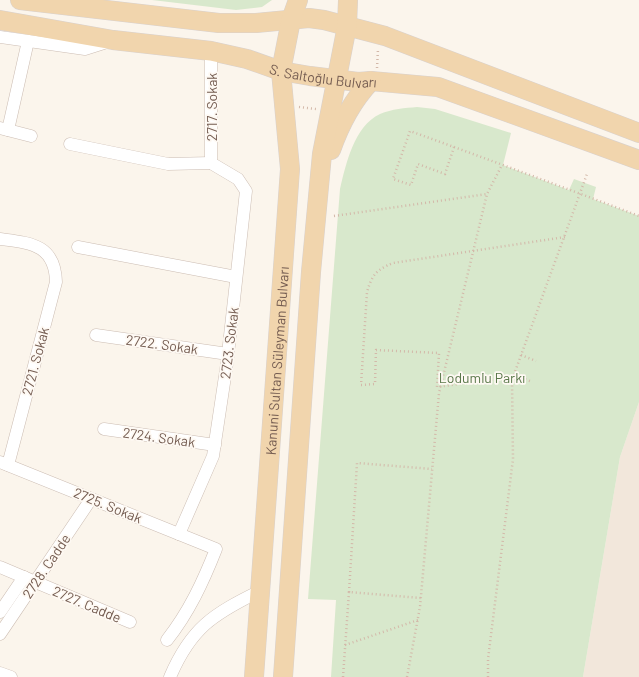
<svg xmlns="http://www.w3.org/2000/svg" width="639" height="677" viewBox="0 0 639 677" font-family="Barlow,sans-serif">
<rect width="100%" height="100%" fill="#fbf5ec"/>
<!-- residential -->
<path fill="#f2e7db" d="M 639,402 L 639,677 L 583,677 L 620,457 Z"/>
<!-- green -->
<g fill="#d8e8cc">
<path d="M 152,0 L 272,0 L 262,7 L 236,10 Z"/>
<path d="M 417,107 L 435,109 L 511,133 L 503,165 L 569,190 L 574,179 L 596,187 L 593,199 L 639,216 L 639,402 L 620,457 L 583,677 L 331,677 L 336,600 L 308,599 L 340,189 C 346,164 354,126 380,114 C 392,109 405,108 417,107 Z"/>
</g>
<g fill="none" stroke-linecap="round" stroke-linejoin="round">
<!-- minor casing -->
<g stroke="#ccbdb3" stroke-width="13">
<g id="minor">
<path d="M 0,37 L 85,49 L 107,42"/>
<path d="M 211,51 L 211,163"/>
<path d="M 0,128 L 31,136"/>
<path d="M 8,130 L 28,41"/>
<path d="M 70,144 L 168,164 L 211,163"/>
<path d="M 0,239 C 30,243 55,244 56,282 L 8,465"/>
<path d="M 78,247 L 236,277"/>
<path d="M 96,335 L 228,354"/>
<path d="M 104,429 L 215,445"/>
<path d="M 0,462 L 216,549 C 203,582 189,612 167,640"/>
<path d="M 179,534 L 213,456 L 227,363 L 246,191 L 238,179 L 211,163"/>
<path d="M 0,567 L 130,622"/>
<path d="M 0,612 L 24,577"/>
<path d="M 0,634 L 91,499"/>
<path d="M 0,673 L 11,677"/>
<path d="M 170,677 C 191,628 213,614 260,591"/>
</g>
</g>
<!-- primary casing -->
<g stroke="#d8d1ce" stroke-width="20">
<g id="primary">
<path d="M 20,0 L 219,23 L 256,23 L 309,18 L 324,20 L 385,36 L 639,133"/>
<path id="s1" d="M 0,20 L 113,40 L 211,51 L 247,59 L 281,71 L 310,76 L 358,82 L 371,81 L 438,87 L 639,160"/>
<path d="M 331,150 C 340,124 352,101 371,81"/>
<path id="s2" d="M 254,677 L 290,169 L 281,71 L 291,20 L 298,0"/>
<path d="M 283,677 L 311,272 L 322,154 L 347,26 L 348,0"/>
</g>
</g>
<!-- path -->
<g stroke="#d3b8a9" stroke-width="2.5" stroke-dasharray="1 3" stroke-linecap="butt">
<path d="M 377,68 L 378,49"/>
<path d="M 299,107 L 316,109"/>
<path d="M 454,147 L 445,174 L 418,164 L 411,185 L 393,179 L 410,131 C 487,159 563,187 639,216"/>
<path d="M 334,216 L 487,194"/>
<path d="M 521,355 L 536,361"/>
<path d="M 514,375 L 530,381"/>
<path d="M 512,380 L 503,378 L 437,387 L 439,353 L 376,350 L 375,384 L 361,385 L 367,292 C 372,275 376,270 393,263 L 565,237"/>
<path d="M 349,592 L 357,463 L 432,469"/>
<path d="M 345,645 L 418,620"/>
<path d="M 343,677 L 349,592 L 421,598"/>
<path d="M 407,677 L 420,607 L 439,393 L 487,194 L 502,165"/>
<path d="M 488,677 L 488,659 L 513,459 L 512,380 L 587,174"/>
</g>
<!-- minor -->
<use href="#minor" stroke="#fff" stroke-width="12"/>
<!-- primary -->
<use href="#primary" stroke="#f1d5ad" stroke-width="19"/>
</g>
<g text-anchor="middle" dominant-baseline="central" stroke-width="3.5" stroke-linejoin="round" paint-order="stroke">
<!-- street labels -->
<g font-size="14" fill="#745c51" stroke="#fef9f3">
<text stroke="none"><textPath href="#s1" startOffset="329">S. Saltoğlu Bulvarı</textPath></text>
<text transform="translate(211 107) rotate(-90)">2717. Sokak</text>
<text transform="translate(229 343) rotate(-83)">2723. Sokak</text>
<text transform="translate(162 344) rotate(8)">2722. Sokak</text>
<text transform="translate(35 361) rotate(-75)">2721. Sokak</text>
<text stroke="none"><textPath href="#s2" startOffset="317">Kanuni Sultan Süleyman Bulvarı</textPath></text>
<text transform="translate(159 437) rotate(8)">2724. Sokak</text>
<text transform="translate(108 505) rotate(22)">2725. Sokak</text>
<text transform="translate(46 566) rotate(-56)">2728. Cadde</text>
<text transform="translate(87 604) rotate(23)">2727. Cadde</text>
</g>
<!-- park labels -->
<g font-size="14" fill="#5a784a" stroke="#fef9f3">
<text x="482" y="377">Lodumlu Parkı</text>
</g>
</g>
</svg>
